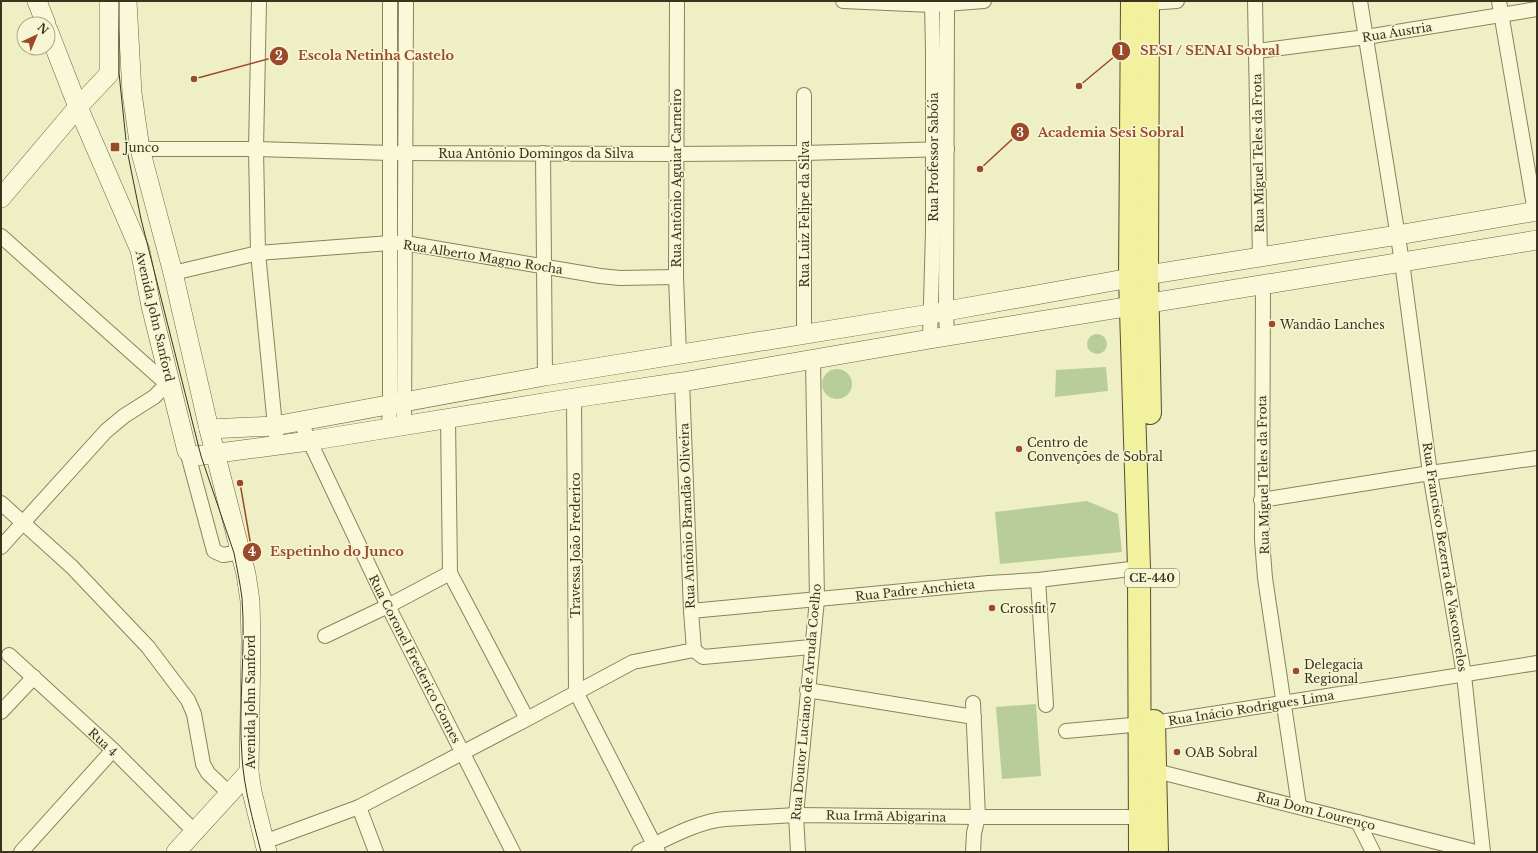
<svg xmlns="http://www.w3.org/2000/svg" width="1538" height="853" viewBox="0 0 1538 853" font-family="'Libre Baskerville',serif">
<rect width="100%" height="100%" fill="#efefc5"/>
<!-- green -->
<g fill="#b8cd99">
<circle cx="1097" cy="344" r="10"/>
<path d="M 1106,367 L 1108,391 L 1055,397 L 1056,370 Z"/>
<circle cx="837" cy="384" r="15"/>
<path d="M 1087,501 L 1118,514 L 1122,552 L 1000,564 L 995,512 Z"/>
<path d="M 1036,704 L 1041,776 L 1002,779 L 996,707 Z"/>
</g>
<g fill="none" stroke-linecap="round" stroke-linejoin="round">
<!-- street casing -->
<g stroke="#8a825b" stroke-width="16">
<g id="street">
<path d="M 259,1 L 256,149 L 258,253 L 276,436"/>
<path d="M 677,1 L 676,277 L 679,354"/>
<path d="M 843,1 L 932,5 L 984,1"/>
<path d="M 947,1 L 946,311 L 947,336"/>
<path d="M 1255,1 L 1260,258"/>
<path d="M 1360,1 L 1402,262 L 1430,473 L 1464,675 L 1483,852"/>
<path d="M 1499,1 L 1535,212"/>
<path d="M 1148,3 L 1177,1"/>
<path d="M 1257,51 L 1366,37 L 1537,9"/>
<path d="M 140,149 L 256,149 L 391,153 L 676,154 L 804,153 L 947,149"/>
<path d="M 543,153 L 545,376"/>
<path d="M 1,236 L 167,384"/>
<path d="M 173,273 L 258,253 L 390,243 L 405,243 L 600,276 L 620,278 L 676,277"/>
<path d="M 1263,285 L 1262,540 L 1265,578 L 1299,806"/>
<path d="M 804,333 L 804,95"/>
<path d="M 930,339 L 933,231 L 933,53 L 932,1"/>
<path d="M 682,382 L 691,611 L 694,650"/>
<path d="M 574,398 L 576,692 L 658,852"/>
<path d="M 448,419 L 450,573 L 527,719"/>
<path d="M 300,421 L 388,606 L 513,852"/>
<path d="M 404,426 L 406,1"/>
<path d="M 389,429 L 390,404 L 390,1"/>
<path d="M 187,451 L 214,551 L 223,555 L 241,552"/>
<path d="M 1261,500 L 1430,473 L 1537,458"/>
<path d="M 1,503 L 72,567 L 148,647 L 188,700 L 194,714 L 203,764 L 208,773 L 230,794"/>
<path d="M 1,547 L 106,431 L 124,416 L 154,397 L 167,384 L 171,388"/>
<path d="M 1038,580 L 1046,705"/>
<path d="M 691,611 L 989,583 L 1038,580 L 1139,568"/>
<path d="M 325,636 L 388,606 L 450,573"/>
<path d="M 694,650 L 703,657 L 811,647"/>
<path d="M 9,655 L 113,750 L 195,832"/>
<path d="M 807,690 L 974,717"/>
<path d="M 973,703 L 978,817 L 974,833 L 973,852"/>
<path d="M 1,712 L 34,677"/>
<path d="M 1066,731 L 1154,723 L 1537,663"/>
<path d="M 1148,771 L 1156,771 L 1476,852"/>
<path d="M 359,807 L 376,852"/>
<path d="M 1358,822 L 1373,852"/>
<path d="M 264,842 L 359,807 L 527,719 L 633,662 L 694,650"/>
<path d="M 21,852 L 113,750"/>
<path d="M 639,852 C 664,840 698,821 725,819 L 796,815 L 978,817 L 1139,817"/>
<path d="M 798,852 L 796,815 L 817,600 L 813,360"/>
</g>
</g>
<!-- secondary casing -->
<g stroke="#6c633e" stroke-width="20">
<g id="secondary">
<path d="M 37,1 L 46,24"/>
<path d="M 127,1 L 132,93 L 140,149 L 173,273 L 209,429 L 246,574 L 250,601 L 251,640 L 249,772 L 252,792 L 267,852"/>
<path d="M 48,30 L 78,107 L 140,250 L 151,306 L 187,451 L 191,455 L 196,456 L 309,441 L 574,398 L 682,382 L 930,339 L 1537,240"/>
<path d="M 1,198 L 78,107 L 109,74 L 109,1"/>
<path d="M 209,429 L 274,426 L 545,376 L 930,314 L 1147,275 L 1398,235 L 1537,211"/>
<path d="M 176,852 L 249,772"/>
</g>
</g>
<!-- primary casing -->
<g stroke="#584e2f" stroke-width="24">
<g id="primary">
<path d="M 1132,1 L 1130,278 L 1139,568 L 1140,852"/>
<path d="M 1148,1 L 1147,275 L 1150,413"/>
<path d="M 1154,721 L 1157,852"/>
</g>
</g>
<!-- street -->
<use href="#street" stroke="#f9f9d9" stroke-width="14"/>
<!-- secondary -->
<use href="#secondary" stroke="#f9f9d9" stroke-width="19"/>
<!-- primary -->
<use href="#primary" stroke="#f2f19d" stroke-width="22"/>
<!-- tram -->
<path stroke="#3a341f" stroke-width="1" d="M 119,1 L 119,73 L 127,150 L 141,219 L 201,456 L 234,553 C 237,568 240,583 242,598 C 246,651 238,704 242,757 C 244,789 253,820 261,852"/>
</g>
<!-- markers -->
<g fill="#9a4a2a" stroke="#f6f6d5" stroke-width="1.5">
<rect x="110" y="142" width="10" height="10" rx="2"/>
<circle cx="1272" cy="324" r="4"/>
<circle cx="1019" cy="449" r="4"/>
<circle cx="992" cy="608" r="4"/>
<circle cx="1296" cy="671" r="4"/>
<circle cx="1177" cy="752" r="4"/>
</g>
<g text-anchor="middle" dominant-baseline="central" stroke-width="3" stroke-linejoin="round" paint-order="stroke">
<!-- shield labels -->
<rect fill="#f6f6d5" stroke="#726e56" stroke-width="1" x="1125" y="569" width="54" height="18" rx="3"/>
<g font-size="11" font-weight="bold" fill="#3a341f">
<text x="1152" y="578">CE-440</text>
</g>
<!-- street labels -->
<g font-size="12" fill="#3a341f" stroke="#f6f6d5">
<text transform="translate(1397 32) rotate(-9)">Rua Áustria</text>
<text x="536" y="153">Rua Antônio Domingos da Silva</text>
<text transform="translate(1258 153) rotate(-91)">Rua Miguel Teles da Frota</text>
<text transform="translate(933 157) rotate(-90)">Rua Professor Sabóia</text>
<text transform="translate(676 178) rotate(-90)">Rua Antônio Aguiar Carneiro</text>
<text transform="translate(804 214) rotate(-90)">Rua Luiz Felipe da Silva</text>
<text transform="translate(483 257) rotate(9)">Rua Alberto Magno Rocha</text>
<text transform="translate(155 316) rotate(77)">Avenida John Sanford</text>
<text transform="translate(1263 475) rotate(-91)">Rua Miguel Teles da Frota</text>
<text transform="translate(687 516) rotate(-92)">Rua Antônio Brandão Oliveira</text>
<text transform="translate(575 545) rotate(-90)">Travessa João Frederico</text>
<text transform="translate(1445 557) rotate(81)">Rua Francisco Bezerra de Vasconcelos</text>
<text transform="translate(915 590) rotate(-6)">Rua Padre Anchieta</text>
<text transform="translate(415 659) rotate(63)">Rua Coronel Frederico Gomes</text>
<text transform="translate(250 702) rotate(-90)">Avenida John Sanford</text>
<text transform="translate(806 702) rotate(-85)">Rua Doutor Luciano de Arruda Coelho</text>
<text transform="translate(1251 708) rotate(-9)">Rua Inácio Rodrigues Lima</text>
<text transform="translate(103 742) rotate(43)">Rua 4</text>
<text transform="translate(1316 811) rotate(14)">Rua Dom Lourenço</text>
<text transform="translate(886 816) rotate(1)">Rua Irmã Abigarina</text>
</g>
<!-- poi labels -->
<g font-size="12" fill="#3a341f" stroke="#f6f6d5" text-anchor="start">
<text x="124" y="147">Junco</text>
<text x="1280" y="324">Wandão Lanches</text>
<text x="1027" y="442">Centro de<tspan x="1027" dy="14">Convenções de Sobral</tspan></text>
<text x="1000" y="608">Crossfit 7</text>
<text x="1304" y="664">Delegacia<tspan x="1304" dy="14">Regional</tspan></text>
<text x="1185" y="752">OAB Sobral</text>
</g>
</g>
<!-- callouts -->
<path fill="none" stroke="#9a4a2a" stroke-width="1.5" d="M1079 86L1121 51M194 79L279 56M980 169L1020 132M240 483L252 552"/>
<g fill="#9a4a2a" stroke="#f6f6d5" stroke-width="1.5">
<circle cx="1079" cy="86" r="4"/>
<circle cx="194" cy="79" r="4"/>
<circle cx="980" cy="169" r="4"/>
<circle cx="240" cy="483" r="4"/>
<circle cx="1121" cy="51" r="10"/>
<circle cx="279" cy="56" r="10"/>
<circle cx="1020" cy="132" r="10"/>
<circle cx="252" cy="552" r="10"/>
</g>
<g font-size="12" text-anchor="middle" font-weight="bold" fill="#fff">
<text x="1121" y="55">1</text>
<text x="279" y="60">2</text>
<text x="1020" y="137">3</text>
<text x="252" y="556">4</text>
</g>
<g font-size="13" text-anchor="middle" font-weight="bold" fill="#9a4a2a" stroke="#f6f6d5" stroke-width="3" stroke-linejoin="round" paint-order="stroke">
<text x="1210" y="55">SESI / SENAI Sobral</text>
<text x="376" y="60">Escola Netinha Castelo</text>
<text x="1111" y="137">Academia Sesi Sobral</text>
<text x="337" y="556">Espetinho do Junco</text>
</g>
<!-- border -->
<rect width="1538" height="853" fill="none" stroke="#3a341f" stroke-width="4"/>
<!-- north arrow -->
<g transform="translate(36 36) rotate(44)"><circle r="19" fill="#f6f6d5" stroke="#aba88c"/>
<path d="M0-3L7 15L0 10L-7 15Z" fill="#9a4a2a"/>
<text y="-6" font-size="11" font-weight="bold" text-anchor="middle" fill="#3a341f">N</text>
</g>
</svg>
